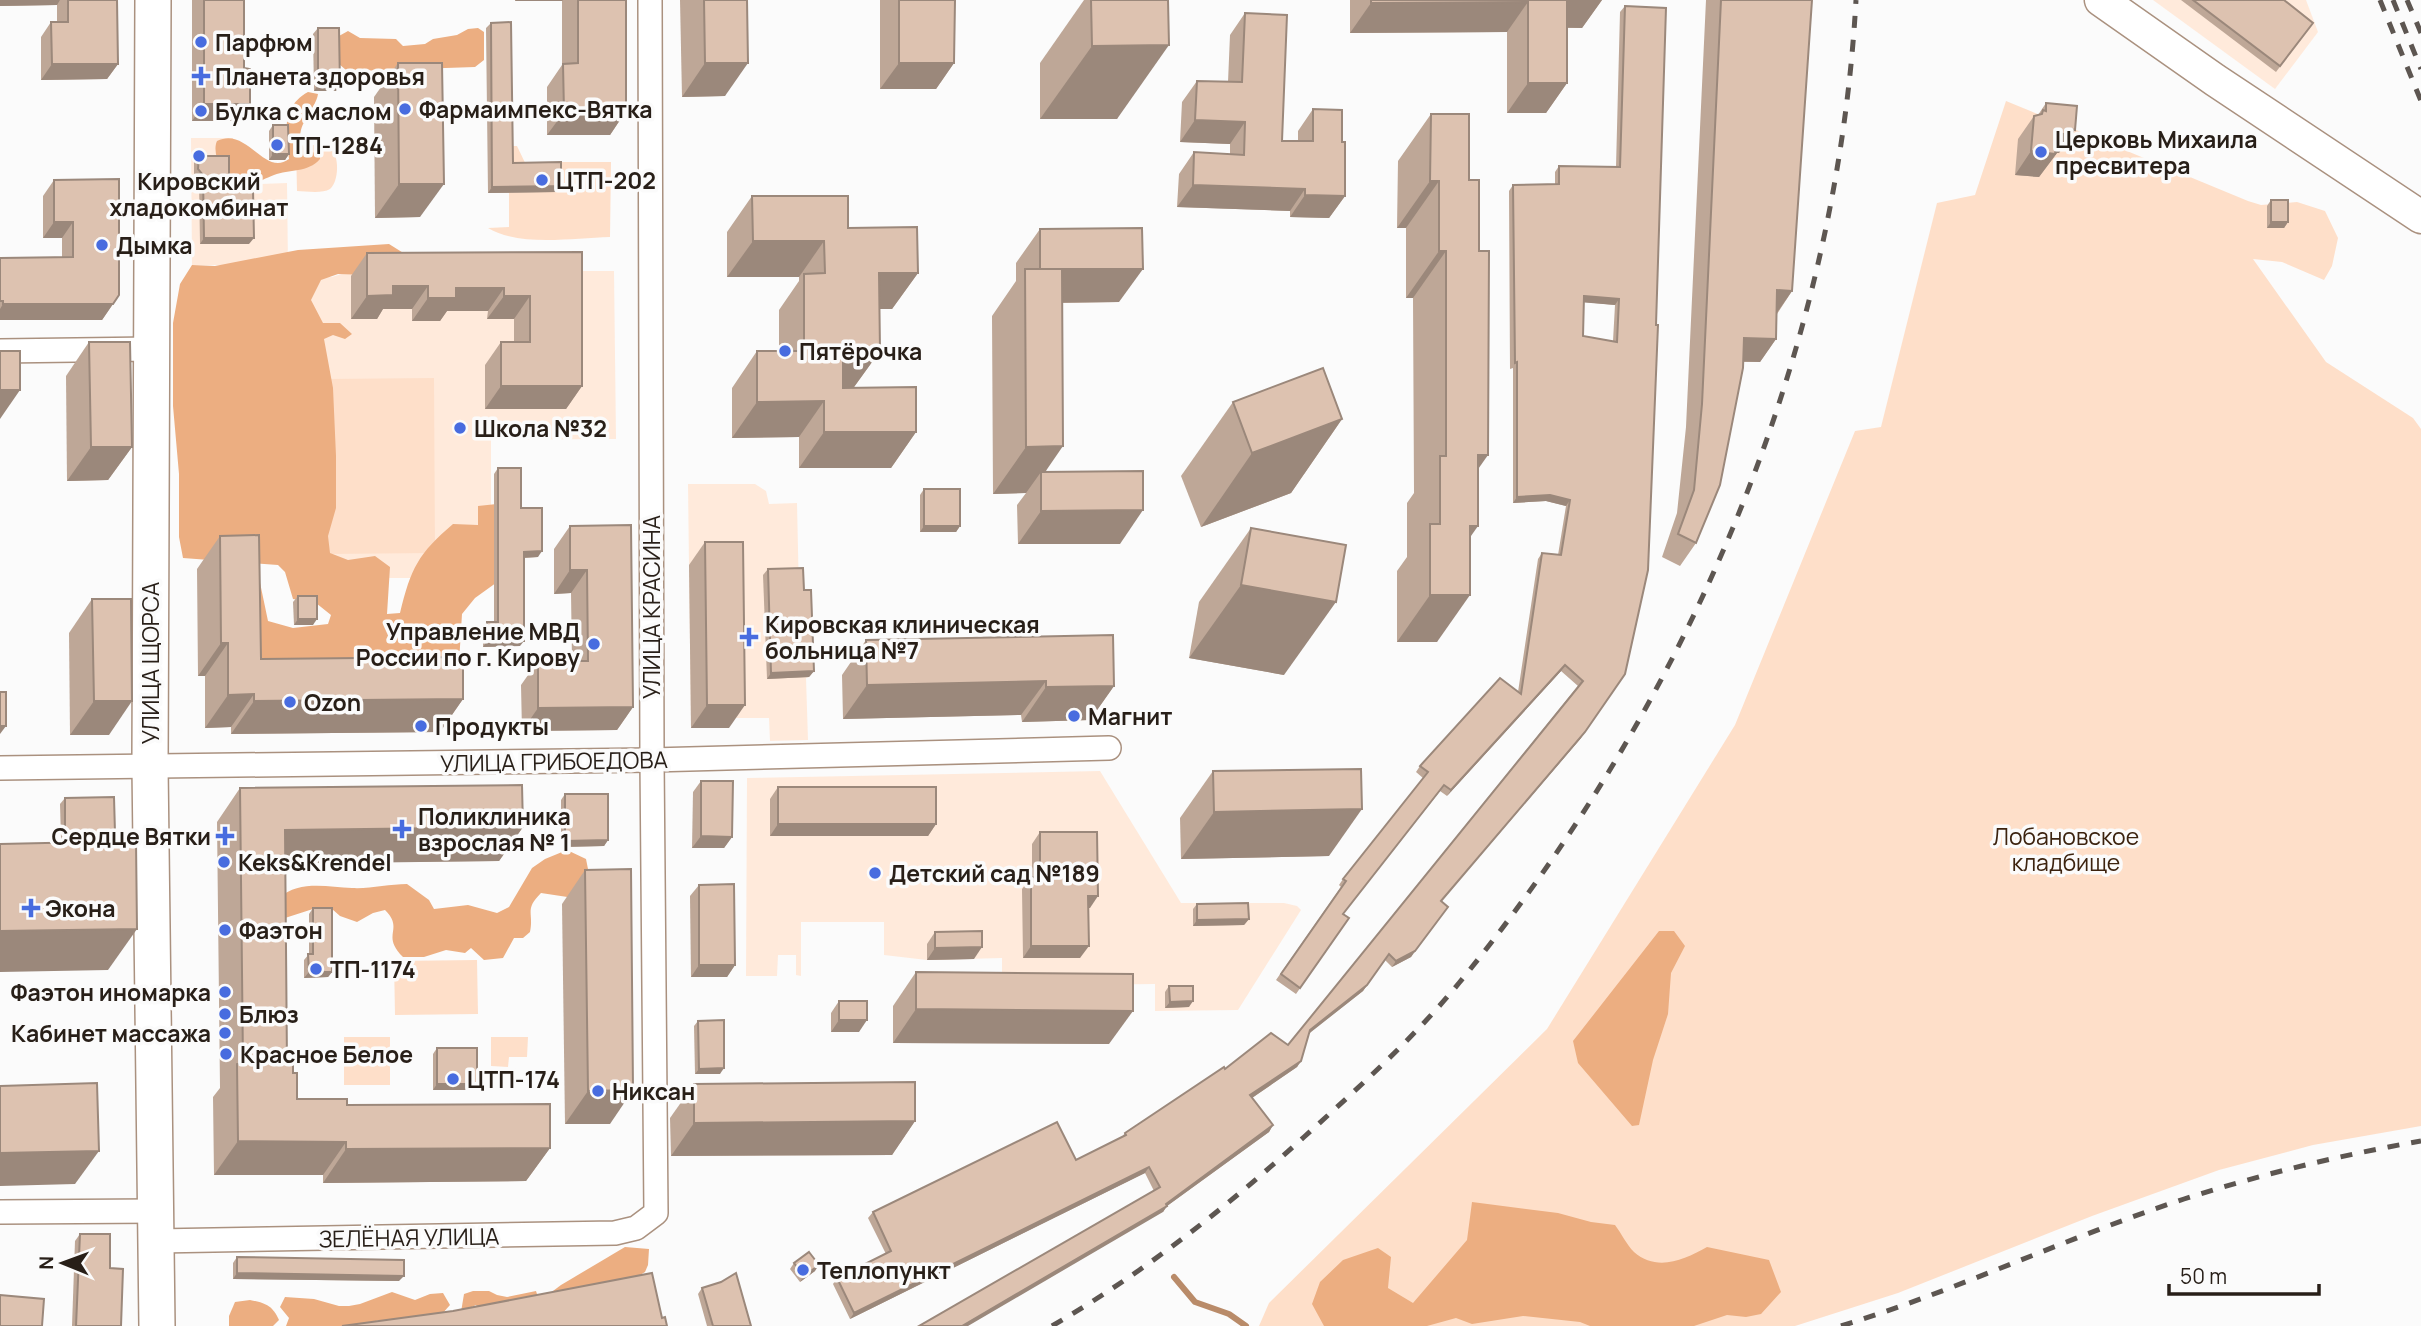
<svg xmlns="http://www.w3.org/2000/svg" width="2421" height="1326" viewBox="0 0 2421 1326" font-family="Manrope,sans-serif">
<rect width="100%" height="100%" fill="#fbfbfb"/>
<!-- built -->
<g fill="#ffeadb">
<path d="M 2153,0 L 2306,0 L 2318,32 L 2275,89 Z"/>
<path d="M 191,138 L 233,138 L 234,185 L 287,183 L 288,265 L 192,265 Z"/>
<path d="M 351,271 L 614,271 L 616,439 L 491,440 L 491,530 L 456,578 L 334,578 L 303,278 L 332,277 Z"/>
<path d="M 688,484 L 755,484 L 766,491 L 769,504 L 797,503 L 799,595 L 809,677 L 806,678 L 808,740 L 770,741 L 769,718 L 729,718 L 729,728 L 691,728 Z"/>
<path d="M 1100,771 L 1181,903 L 1284,903 L 1297,906 L 1301,910 L 1238,1010 L 1155,1011 L 1155,984 L 1002,986 L 1002,958 L 927,960 L 884,955 L 884,922 L 801,922 L 801,976 L 796,975 L 796,955 L 778,955 L 777,976 L 746,976 L 747,778 Z"/>
</g>
<!-- green -->
<g fill="#fedfc9">
<path d="M 2006,101 L 2248,201 L 2261,205 L 2297,202 L 2325,211 L 2338,238 L 2332,266 L 2324,280 L 2282,262 L 2253,259 L 2326,362 L 2413,418 L 2421,429 L 2421,1126 L 2313,1145 L 2219,1170 L 2092,1216 L 1898,1293 L 1795,1326 L 1259,1326 L 1269,1303 L 1547,1029 L 1735,725 L 1855,431 L 1881,427 L 1937,203 L 1975,195 Z"/>
<path d="M 296,146 C 306,146 321,143 330,148 C 340,155 339,182 330,189 C 322,194 305,191 297,191 Z"/>
<path d="M 509,146 L 517,146 L 528,169 L 556,168 L 560,162 L 611,162 L 610,237 C 572,238 520,247 488,228 L 509,227 Z"/>
<path d="M 434,378 L 435,553 L 326,554 L 326,379 Z"/>
<path d="M 477,960 L 478,1014 L 395,1015 L 394,961 Z"/>
<rect x="344" y="1037" width="46" height="48"/>
<path d="M 491,1037 L 528,1037 L 527,1057 L 509,1057 L 508,1067 L 491,1066 Z"/>
</g>
<!-- forest -->
<g fill="#ecae81">
<path d="M 478,28 L 484,32 L 484,60 L 475,67 L 357,71 L 346,70 L 339,64 L 339,36 L 348,31 L 360,38 L 396,39 L 403,46 L 425,44 L 433,39 L 457,35 L 468,29 Z"/>
<path d="M 308,92 L 318,94 C 315,113 288,130 307,152 L 320,153 L 320,159 C 308,173 289,169 274,175 C 257,181 252,190 232,187 C 224,176 211,154 217,141 C 247,126 264,177 289,159 C 286,132 281,107 308,92 Z"/>
<path d="M 389,244 L 413,259 L 368,275 L 338,274 L 321,280 L 311,300 L 323,323 L 340,323 L 352,334 L 345,339 L 333,335 L 324,339 L 333,388 L 336,456 L 336,508 L 328,536 L 330,553 L 348,560 L 375,556 L 390,567 L 387,614 L 400,613 C 411,568 418,554 453,524 L 478,525 L 478,506 L 506,503 L 507,575 L 475,598 L 462,614 L 458,679 L 248,674 L 259,578 L 268,621 L 293,628 L 328,624 L 331,615 L 316,603 L 293,599 L 285,572 L 278,565 L 183,558 L 179,537 L 179,474 L 173,406 L 173,323 L 180,284 L 192,265 L 215,266 L 298,250 Z"/>
<path d="M 567,850 L 586,859 L 590,879 L 574,898 L 541,893 C 524,910 534,912 530,932 L 523,938 L 514,938 L 503,958 L 484,960 L 471,948 L 465,953 L 446,950 L 424,957 L 403,957 C 380,934 405,930 385,910 L 373,913 L 357,922 L 340,916 L 332,909 L 316,908 L 285,918 L 279,898 C 299,880 327,887 352,888 C 370,889 389,884 407,884 L 429,900 L 434,909 L 468,905 L 497,913 L 509,907 L 532,868 L 545,859 Z"/>
<path d="M 1659,931 L 1674,931 L 1685,946 L 1671,973 L 1668,1014 L 1653,1060 L 1639,1125 L 1632,1126 L 1578,1063 L 1573,1041 Z"/>
<path d="M 1472,1202 L 1558,1213 L 1591,1222 L 1615,1225 C 1621,1233 1627,1245 1634,1252 C 1657,1272 1684,1260 1707,1247 L 1769,1260 L 1781,1292 L 1761,1314 L 1746,1317 L 1727,1315 L 1694,1326 L 1590,1326 L 1580,1322 L 1523,1316 L 1472,1324 L 1456,1318 L 1427,1326 L 1324,1326 L 1312,1304 L 1320,1282 L 1343,1260 L 1378,1248 L 1391,1257 L 1388,1288 L 1413,1303 L 1467,1240 Z"/>
<path d="M 625,1247 L 649,1249 L 648,1265 L 645,1272 L 624,1285 L 548,1300 L 553,1291 L 561,1285 Z"/>
<path d="M 473,1291 L 489,1291 L 497,1295 L 507,1297 L 536,1291 L 539,1300 L 482,1313 L 476,1305 L 461,1312 L 464,1294 Z"/>
<path d="M 392,1292 L 415,1300 L 430,1294 L 443,1293 L 450,1305 C 442,1314 435,1323 424,1325 C 405,1326 381,1313 364,1326 L 286,1326 L 289,1318 L 280,1307 L 285,1297 L 314,1299 L 339,1306 L 349,1306 L 360,1304 Z"/>
<path d="M 250,1300 C 265,1303 272,1305 279,1320 L 273,1326 L 229,1326 L 229,1316 L 235,1302 Z"/>
</g>
<g fill="none" stroke-linecap="round" stroke-linejoin="round">
<!-- stream -->
<path stroke="#b98b69" stroke-width="6" d="M 1174,1277 L 1195,1302 L 1229,1314 L 1246,1326"/>
<!-- minor casing -->
<g stroke="#aa917f" stroke-width="26">
<g id="minor">
<path d="M 0,351 L 152,349"/>
<path d="M 0,768 L 652,760 L 1109,748"/>
<path d="M 0,1212 L 157,1211"/>
<path d="M 157,1241 L 615,1233 L 636,1228 L 656,1213 L 652,760 L 650,0"/>
</g>
</g>
<!-- secondary casing -->
<g stroke="#aa917f" stroke-width="35">
<path id="secondary" d="M 2101,0 L 2215,80 L 2421,217"/>
</g>
<!-- primary casing -->
<g stroke="#aa917f" stroke-width="38">
<path id="primary" d="M 153,0 L 150,766 L 157,1326"/>
</g>
<!-- minor -->
<use href="#minor" stroke="#fff" stroke-width="23"/>
<!-- secondary -->
<use href="#secondary" stroke="#fff" stroke-width="32"/>
<!-- primary -->
<use href="#primary" stroke="#fff" stroke-width="35"/>
<!-- rail -->
<g stroke="#5d5651" stroke-width="5" stroke-dasharray="12 12" stroke-linecap="butt">
<path d="M 2380,0 L 2421,101"/>
<path d="M 2393,0 L 2421,69"/>
<path d="M 2407,0 L 2421,33"/>
<path d="M 1052,1326 C 1143,1273 1226,1208 1304,1137 C 1358,1088 1413,1039 1459,983 C 1686,706 1836,359 1856,0"/>
<path d="M 1841,1326 C 1958,1290 2068,1237 2184,1199 C 2262,1174 2341,1155 2421,1141"/>
</g>
</g>
<!-- wall -->
<g fill="#bea797" fill-rule="evenodd">
<path d="M 0,0 L 117,0 L 118,64 L 107,79 L 41,80 L 41,37 L 51,22 L 57,22 L 57,5 L 0,6 Z"/>
<path d="M 192,0 L 244,0 L 244,68 L 250,104 L 238,121 L 192,121 Z"/>
<path d="M 515,0 L 626,0 L 626,111 L 610,135 L 547,135 L 547,87 L 562,65 L 562,1 L 515,1 Z"/>
<path d="M 680,0 L 747,0 L 725,96 L 682,97 Z"/>
<path d="M 880,0 L 955,0 L 954,63 L 936,89 L 880,89 Z"/>
<path d="M 1084,0 L 1168,0 L 1117,119 L 1040,119 L 1040,63 Z"/>
<path d="M 1350,0 L 1602,0 L 1582,28 L 1567,28 L 1567,83 L 1546,113 L 1507,113 L 1507,32 L 1350,33 Z"/>
<path d="M 1706,0 L 1812,0 L 1792,291 L 1777,314 L 1776,339 L 1760,362 L 1743,362 L 1696,543 L 1680,566 L 1662,557 L 1677,513 L 1686,427 Z"/>
<path d="M 2181,0 L 2284,0 L 2313,23 L 2276,72 Z"/>
<path d="M 1625,6 L 1666,8 L 1581,738 L 1441,901 L 1411,957 L 1392,967 L 1385,960 L 1363,991 L 1309,1033 L 1301,1061 L 1297,1067 L 1252,1098 L 1273,1125 L 1269,1132 L 1167,1206 L 1163,1212 L 1154,1191 L 1145,1173 L 850,1319 L 833,1284 L 837,1278 L 886,1254 L 868,1218 L 873,1212 L 1076,1160 L 1122,1137 L 1125,1133 L 1225,1069 L 1288,1045 L 1578,686 L 1561,671 L 1447,796 L 1440,791 L 1343,914 L 1349,918 L 1296,994 L 1276,980 L 1341,887 L 1339,885 L 1343,879 L 1423,778 L 1416,772 L 1420,766 L 1518,692 L 1538,559 L 1542,553 L 1558,555 L 1566,506 L 1546,501 L 1513,503 L 1513,368 L 1510,369 L 1509,191 L 1513,185 L 1555,184 L 1555,172 L 1559,166 L 1616,167 L 1620,12 ZM 1584,302 L 1615,305 L 1613,341 L 1583,336 Z"/>
<path d="M 1245,13 L 1282,141 L 1298,141 L 1298,131 L 1313,109 L 1342,142 L 1345,196 L 1329,218 L 1290,217 L 1290,211 L 1177,207 L 1179,174 L 1194,152 L 1230,154 L 1230,144 L 1180,142 L 1182,102 L 1197,81 L 1228,82 L 1230,35 Z"/>
<path d="M 491,23 L 513,163 L 557,192 L 488,193 L 486,28 Z"/>
<path d="M 318,28 L 336,91 L 314,91 L 313,34 Z"/>
<path d="M 398,63 L 420,217 L 375,218 L 374,97 Z"/>
<path d="M 2046,103 L 2077,106 L 2059,153 L 2057,153 L 2039,177 L 2015,175 L 2018,139 L 2034,116 L 2038,115 Z"/>
<path d="M 1431,114 L 1469,180 L 1478,470 L 1470,538 L 1437,642 L 1397,642 L 1397,571 L 1407,557 L 1407,503 L 1414,493 L 1413,298 L 1406,298 L 1406,228 L 1397,228 L 1398,161 Z"/>
<path d="M 273,125 L 289,154 L 285,160 L 269,160 L 269,131 Z"/>
<path d="M 199,156 L 249,244 L 200,244 L 199,181 L 194,175 L 194,162 Z"/>
<path d="M 54,180 L 119,295 L 102,320 L 0,320 L 0,258 L 62,258 L 62,238 L 43,238 L 43,196 Z"/>
<path d="M 752,196 L 848,228 L 918,273 L 892,309 L 879,309 L 880,351 L 854,387 L 843,387 L 916,432 L 891,468 L 799,468 L 799,437 L 732,438 L 732,388 L 757,351 L 779,351 L 779,310 L 799,281 L 799,277 L 727,277 L 727,232 Z"/>
<path d="M 2271,200 L 2288,222 L 2284,228 L 2267,228 L 2267,206 Z"/>
<path d="M 1040,229 L 1119,302 L 1063,303 L 1046,472 L 1120,544 L 1018,544 L 1017,505 L 1026,493 L 993,494 L 992,316 L 1016,281 L 1016,263 Z"/>
<path d="M 582,252 L 582,386 L 566,409 L 485,409 L 485,365 L 501,342 L 514,342 L 514,319 L 487,319 L 488,311 L 447,311 L 440,321 L 412,321 L 412,309 L 383,309 L 377,319 L 351,319 L 351,276 L 367,253 Z"/>
<path d="M 89,342 L 132,447 L 108,480 L 67,481 L 66,376 Z"/>
<path d="M 1233,402 L 1342,419 L 1291,493 L 1201,527 L 1181,476 Z"/>
<path d="M 498,468 L 521,508 L 538,557 L 524,558 L 520,646 L 483,647 L 483,628 L 487,622 L 494,622 L 494,474 Z"/>
<path d="M 924,489 L 960,526 L 956,532 L 920,532 L 920,495 Z"/>
<path d="M 631,525 L 633,707 L 617,730 L 522,731 L 521,685 L 538,661 L 572,661 L 571,593 L 554,594 L 554,549 L 570,526 Z"/>
<path d="M 1251,528 L 1284,675 L 1189,658 L 1199,602 Z"/>
<path d="M 220,536 L 261,659 L 463,699 L 440,732 L 231,734 L 231,727 L 205,728 L 205,676 L 198,676 L 197,569 Z"/>
<path d="M 705,542 L 729,728 L 691,728 L 689,565 Z"/>
<path d="M 768,569 L 804,590 L 814,671 L 809,677 L 767,679 L 763,575 Z"/>
<path d="M 298,596 L 313,625 L 294,625 L 293,602 Z"/>
<path d="M 92,599 L 109,735 L 70,735 L 69,633 Z"/>
<path d="M 866,640 L 1114,686 L 1090,720 L 1022,722 L 1021,715 L 843,719 L 842,675 Z"/>
<path d="M 1213,771 L 1329,856 L 1181,859 L 1180,818 Z"/>
<path d="M 701,781 L 732,837 L 724,848 L 692,848 L 693,792 Z"/>
<path d="M 778,787 L 936,824 L 928,836 L 770,836 L 770,799 Z"/>
<path d="M 240,788 L 523,827 L 499,861 L 285,863 L 287,1063 L 293,1073 L 297,1099 L 347,1105 L 550,1148 L 526,1181 L 323,1183 L 323,1175 L 214,1175 L 213,1097 L 220,1088 L 217,822 Z"/>
<path d="M 565,794 L 608,840 L 604,846 L 561,847 L 561,800 Z"/>
<path d="M 65,798 L 110,838 L 61,839 L 60,804 Z"/>
<path d="M 1040,832 L 1090,908 L 1089,908 L 1080,958 L 1023,958 L 1022,889 L 1032,877 L 1032,844 Z"/>
<path d="M 585,870 L 610,1124 L 565,1124 L 562,904 Z"/>
<path d="M 699,885 L 735,965 L 727,977 L 691,977 L 690,896 Z"/>
<path d="M 1197,904 L 1249,919 L 1244,925 L 1193,926 L 1193,909 Z"/>
<path d="M 313,908 L 332,972 L 328,977 L 304,978 L 304,960 L 309,954 L 309,914 Z"/>
<path d="M 935,932 L 974,959 L 927,960 L 927,944 Z"/>
<path d="M 916,972 L 1109,1044 L 893,1043 L 893,1006 Z"/>
<path d="M 1169,986 L 1189,1007 L 1165,1008 L 1165,992 Z"/>
<path d="M 839,1001 L 859,1032 L 831,1032 L 831,1013 Z"/>
<path d="M 698,1021 L 720,1074 L 695,1074 L 694,1026 Z"/>
<path d="M 437,1048 L 477,1084 L 473,1090 L 433,1090 L 433,1054 Z"/>
<path d="M 694,1084 L 915,1121 L 892,1155 L 671,1156 L 670,1118 Z"/>
<path d="M 80,1234 L 110,1268 L 121,1326 L 72,1326 L 75,1241 Z"/>
<path d="M 237,1257 L 399,1281 L 233,1279 L 233,1263 Z"/>
<path d="M 794,1263 L 815,1271 L 800,1282 L 790,1269 Z"/>
<path d="M 702,1288 L 751,1326 L 707,1326 L 698,1294 Z"/>
</g>
<!-- shaded-wall -->
<g fill="#9b887b">
<path d="M 0,0 L 60,0 L 57,5 L 0,6 Z"/>
<path d="M 516,0 L 563,0 L 562,1 L 515,1 Z"/>
<path d="M 1565,0 L 1602,0 L 1582,28 L 1546,27 Z"/>
<path d="M 1528,2 L 1507,32 L 1350,33 L 1371,3 Z"/>
<path d="M 1169,45 L 1117,119 L 1040,119 L 1092,46 Z"/>
<path d="M 705,63 L 748,63 L 725,96 L 682,97 Z"/>
<path d="M 899,63 L 954,63 L 936,89 L 880,89 Z"/>
<path d="M 52,64 L 118,64 L 107,79 L 41,80 Z"/>
<path d="M 1528,83 L 1567,83 L 1546,113 L 1507,113 Z"/>
<path d="M 318,85 L 340,85 L 336,91 L 314,91 Z"/>
<path d="M 204,104 L 250,104 L 238,121 L 192,121 Z"/>
<path d="M 626,111 L 610,135 L 547,135 L 564,112 Z"/>
<path d="M 1195,120 L 1245,122 L 1230,144 L 1180,142 Z"/>
<path d="M 2068,129 L 2075,130 L 2059,153 L 2057,153 L 2039,177 L 2015,175 L 2031,151 Z"/>
<path d="M 273,154 L 289,154 L 285,160 L 269,160 Z"/>
<path d="M 1430,181 L 1439,181 L 1406,228 L 1397,228 Z"/>
<path d="M 399,184 L 444,184 L 420,217 L 375,218 Z"/>
<path d="M 1193,185 L 1305,189 L 1290,211 L 1177,207 Z"/>
<path d="M 561,186 L 557,192 L 488,193 L 492,187 Z"/>
<path d="M 1305,195 L 1345,196 L 1329,218 L 1290,217 Z"/>
<path d="M 54,222 L 73,222 L 62,238 L 43,238 Z"/>
<path d="M 2271,222 L 2288,222 L 2284,228 L 2267,228 Z"/>
<path d="M 204,238 L 254,238 L 249,244 L 200,244 Z"/>
<path d="M 753,241 L 824,241 L 799,277 L 727,277 Z"/>
<path d="M 1439,251 L 1446,251 L 1413,298 L 1406,298 Z"/>
<path d="M 1040,269 L 1143,269 L 1119,302 L 1025,303 Z"/>
<path d="M 879,273 L 918,273 L 892,309 L 854,309 Z"/>
<path d="M 393,286 L 428,286 L 412,309 L 383,309 L 377,319 L 351,319 L 367,296 Z"/>
<path d="M 456,288 L 504,288 L 488,311 L 447,311 L 440,321 L 412,321 L 428,298 Z"/>
<path d="M 1777,290 L 1792,291 L 1776,314 Z"/>
<path d="M 504,296 L 530,296 L 514,319 L 487,319 Z"/>
<path d="M 1584,296 L 1619,299 L 1615,305 L 1579,302 Z"/>
<path d="M 3,304 L 113,304 L 102,320 L 0,320 L 0,309 Z"/>
<path d="M 1744,338 L 1776,339 L 1760,362 L 1728,361 Z"/>
<path d="M 843,351 L 880,351 L 854,387 L 818,387 Z"/>
<path d="M 501,386 L 582,386 L 566,409 L 485,409 Z"/>
<path d="M 0,390 L 20,390 L 0,419 Z"/>
<path d="M 824,401 L 799,437 L 732,438 L 757,402 Z"/>
<path d="M 1342,419 L 1291,493 L 1201,527 L 1252,453 Z"/>
<path d="M 824,432 L 916,432 L 891,468 L 799,468 Z"/>
<path d="M 1063,446 L 1041,478 L 1041,472 L 1026,493 L 993,494 L 1026,447 Z"/>
<path d="M 91,447 L 132,447 L 108,480 L 67,481 Z"/>
<path d="M 1478,455 L 1488,455 L 1455,502 Z"/>
<path d="M 1550,495 L 1570,500 L 1566,506 L 1546,501 L 1513,503 L 1517,497 Z"/>
<path d="M 1143,510 L 1120,544 L 1018,544 L 1041,511 Z"/>
<path d="M 924,526 L 960,526 L 956,532 L 920,532 Z"/>
<path d="M 1470,526 L 1478,526 L 1445,573 Z"/>
<path d="M 542,551 L 538,557 L 519,558 L 524,552 Z"/>
<path d="M 570,570 L 587,570 L 571,593 L 554,594 Z"/>
<path d="M 1241,585 L 1336,602 L 1284,675 L 1189,658 Z"/>
<path d="M 1430,595 L 1470,595 L 1437,642 L 1397,642 Z"/>
<path d="M 298,619 L 317,619 L 313,625 L 294,625 Z"/>
<path d="M 487,641 L 524,641 L 520,646 L 483,647 Z"/>
<path d="M 221,643 L 228,643 L 205,676 L 198,676 Z"/>
<path d="M 1565,665 L 1561,671 L 1447,796 L 1451,790 Z"/>
<path d="M 814,671 L 809,677 L 767,679 L 771,673 Z"/>
<path d="M 1046,681 L 1021,715 L 843,719 L 867,685 Z"/>
<path d="M 1114,686 L 1090,720 L 1022,722 L 1046,687 Z"/>
<path d="M 254,694 L 231,727 L 205,728 L 228,695 Z"/>
<path d="M 463,699 L 440,732 L 231,734 L 254,701 Z"/>
<path d="M 94,701 L 132,701 L 109,735 L 70,735 Z"/>
<path d="M 707,705 L 745,705 L 729,728 L 691,728 Z"/>
<path d="M 633,707 L 617,730 L 522,731 L 538,708 Z"/>
<path d="M 0,726 L 6,726 L 0,734 Z"/>
<path d="M 1585,732 L 1581,738 L 1436,907 L 1441,901 Z"/>
<path d="M 1362,809 L 1329,856 L 1181,859 L 1214,812 Z"/>
<path d="M 778,824 L 936,824 L 928,836 L 770,836 Z"/>
<path d="M 523,827 L 499,861 L 261,864 L 285,830 Z"/>
<path d="M 65,833 L 115,833 L 110,838 L 61,839 Z"/>
<path d="M 701,836 L 732,837 L 724,848 L 692,848 Z"/>
<path d="M 608,840 L 604,846 L 561,847 L 565,841 Z"/>
<path d="M 1088,896 L 1098,896 L 1090,908 L 1080,908 Z"/>
<path d="M 1448,907 L 1411,957 L 1392,967 L 1396,961 Z"/>
<path d="M 1249,919 L 1244,925 L 1193,926 L 1197,920 Z"/>
<path d="M 137,929 L 108,970 L 0,972 L 0,931 Z"/>
<path d="M 1031,946 L 1089,946 L 1080,958 L 1023,958 Z"/>
<path d="M 982,947 L 974,959 L 927,960 L 935,948 Z"/>
<path d="M 1389,954 L 1363,991 L 1306,1036 L 1310,1030 Z"/>
<path d="M 699,965 L 735,965 L 727,977 L 691,977 Z"/>
<path d="M 309,972 L 332,972 L 328,977 L 304,978 Z"/>
<path d="M 1193,1001 L 1189,1007 L 1165,1008 L 1170,1002 Z"/>
<path d="M 916,1009 L 1133,1011 L 1109,1044 L 893,1043 Z"/>
<path d="M 839,1020 L 867,1020 L 859,1032 L 831,1032 Z"/>
<path d="M 1301,1061 L 1297,1067 L 1246,1102 L 1250,1095 Z"/>
<path d="M 724,1068 L 720,1074 L 695,1074 L 699,1069 Z"/>
<path d="M 437,1084 L 477,1084 L 473,1090 L 433,1090 Z"/>
<path d="M 633,1090 L 610,1124 L 565,1124 L 588,1091 Z"/>
<path d="M 915,1121 L 892,1155 L 671,1156 L 694,1123 Z"/>
<path d="M 1273,1125 L 1269,1132 L 1167,1206 L 1163,1212 L 968,1326 L 962,1326 L 1166,1204 Z"/>
<path d="M 238,1141 L 346,1142 L 323,1175 L 214,1175 Z"/>
<path d="M 550,1148 L 526,1181 L 323,1183 L 346,1149 Z"/>
<path d="M 99,1151 L 75,1184 L 0,1186 L 0,1153 Z"/>
<path d="M 1149,1167 L 1145,1173 L 850,1319 L 854,1313 Z"/>
<path d="M 819,1265 L 815,1271 L 800,1282 L 804,1276 Z"/>
<path d="M 237,1273 L 404,1276 L 399,1281 L 233,1279 Z"/>
</g>
<!-- building -->
<g fill="#ddc2b0" stroke="#9b887b" stroke-width="2" fill-rule="evenodd">
<path d="M 68,0 L 117,0 L 118,64 L 52,64 L 51,22 L 68,22 Z"/>
<path d="M 204,0 L 244,0 L 244,68 L 250,69 L 250,104 L 204,104 Z"/>
<path d="M 578,0 L 626,0 L 626,111 L 564,112 L 563,64 L 578,63 Z"/>
<path d="M 704,0 L 747,0 L 748,63 L 705,63 Z"/>
<path d="M 899,0 L 955,0 L 954,63 L 899,63 Z"/>
<path d="M 1091,0 L 1168,0 L 1169,45 L 1092,46 Z"/>
<path d="M 1371,0 L 1567,0 L 1567,83 L 1528,83 L 1528,2 L 1371,3 Z"/>
<path d="M 1721,0 L 1812,0 L 1792,291 L 1777,290 L 1776,339 L 1744,338 L 1743,368 L 1720,485 L 1696,543 L 1678,534 L 1694,490 L 1702,404 Z"/>
<path d="M 2193,0 L 2284,0 L 2313,23 L 2280,66 Z"/>
<path d="M 1625,6 L 1666,8 L 1656,325 L 1658,325 L 1648,570 L 1625,674 L 1585,732 L 1441,901 L 1448,907 L 1415,951 L 1396,961 L 1389,954 L 1367,985 L 1310,1030 L 1301,1061 L 1250,1095 L 1273,1125 L 1166,1204 L 1167,1206 L 962,1326 L 919,1326 L 1160,1187 L 1149,1167 L 854,1313 L 837,1278 L 891,1251 L 873,1212 L 1057,1122 L 1076,1160 L 1126,1135 L 1125,1133 L 1224,1067 L 1225,1069 L 1271,1033 L 1288,1045 L 1583,681 L 1565,665 L 1451,790 L 1444,785 L 1343,914 L 1349,918 L 1300,988 L 1281,974 L 1346,881 L 1343,879 L 1428,772 L 1420,766 L 1500,678 L 1521,694 L 1542,553 L 1561,555 L 1570,500 L 1550,495 L 1517,497 L 1517,362 L 1515,363 L 1513,185 L 1559,184 L 1559,166 L 1620,167 ZM 1584,296 L 1619,299 L 1617,342 L 1583,336 Z"/>
<path d="M 1245,13 L 1287,15 L 1282,141 L 1313,141 L 1313,109 L 1342,110 L 1342,142 L 1345,142 L 1345,196 L 1305,195 L 1305,189 L 1193,185 L 1194,152 L 1244,155 L 1245,122 L 1195,120 L 1197,81 L 1242,82 Z"/>
<path d="M 511,22 L 513,163 L 561,162 L 561,186 L 492,187 L 491,23 Z"/>
<path d="M 318,28 L 339,28 L 340,85 L 318,85 Z"/>
<path d="M 398,63 L 442,63 L 444,184 L 399,184 Z"/>
<path d="M 2046,103 L 2077,106 L 2075,130 L 2068,129 L 2064,134 L 2061,134 L 2059,149 L 2056,149 L 2055,154 L 2031,151 L 2034,116 L 2042,114 L 2043,110 L 2046,111 Z"/>
<path d="M 1431,114 L 1469,114 L 1469,180 L 1479,180 L 1479,251 L 1489,251 L 1488,455 L 1478,455 L 1478,526 L 1470,526 L 1470,595 L 1430,595 L 1430,524 L 1440,524 L 1440,456 L 1446,456 L 1446,251 L 1439,251 L 1439,181 L 1430,181 Z"/>
<path d="M 273,125 L 288,125 L 289,154 L 273,154 Z"/>
<path d="M 199,156 L 229,156 L 229,189 L 253,189 L 254,238 L 204,238 L 203,175 L 198,169 Z"/>
<path d="M 119,179 L 119,295 L 113,304 L 3,304 L 3,301 L 0,301 L 0,258 L 73,257 L 73,222 L 54,222 L 54,180 Z"/>
<path d="M 752,196 L 848,196 L 848,228 L 917,227 L 918,273 L 879,273 L 880,351 L 843,351 L 843,388 L 916,387 L 916,432 L 824,432 L 824,401 L 757,402 L 757,351 L 804,351 L 804,274 L 825,273 L 824,241 L 753,241 Z"/>
<rect x="2271" y="200" width="17" height="22"/>
<path d="M 1142,228 L 1143,269 L 1040,269 L 1040,229 Z"/>
<path d="M 582,252 L 582,386 L 501,386 L 501,342 L 530,342 L 530,296 L 504,296 L 504,288 L 456,288 L 456,298 L 428,298 L 428,286 L 393,286 L 393,295 L 367,296 L 367,253 Z"/>
<path d="M 1025,269 L 1062,269 L 1063,446 L 1026,447 Z"/>
<path d="M 89,342 L 130,342 L 132,447 L 91,447 Z"/>
<rect x="0" y="351" width="20" height="39"/>
<path d="M 1323,368 L 1342,419 L 1252,453 L 1233,402 Z"/>
<path d="M 498,468 L 521,468 L 521,508 L 542,508 L 542,551 L 524,552 L 524,641 L 487,641 L 487,622 L 498,622 Z"/>
<path d="M 1143,471 L 1143,510 L 1041,511 L 1041,472 Z"/>
<rect x="924" y="489" width="36" height="37"/>
<path d="M 631,525 L 633,707 L 538,708 L 538,661 L 588,661 L 587,570 L 570,570 L 570,526 Z"/>
<path d="M 1251,528 L 1346,545 L 1336,602 L 1241,585 Z"/>
<path d="M 259,535 L 261,659 L 463,657 L 463,699 L 254,701 L 254,694 L 228,695 L 228,643 L 221,643 L 220,536 Z"/>
<path d="M 705,542 L 743,542 L 745,705 L 707,705 Z"/>
<path d="M 803,568 L 804,590 L 811,590 L 814,671 L 771,673 L 768,569 Z"/>
<rect x="298" y="596" width="19" height="23"/>
<path d="M 92,599 L 131,599 L 132,701 L 94,701 Z"/>
<path d="M 1113,635 L 1114,686 L 1046,687 L 1046,681 L 867,685 L 866,640 Z"/>
<rect x="0" y="692" width="6" height="34"/>
<path d="M 1361,769 L 1362,809 L 1214,812 L 1213,771 Z"/>
<path d="M 701,781 L 733,781 L 732,837 L 701,836 Z"/>
<path d="M 522,785 L 523,827 L 285,830 L 287,1063 L 293,1063 L 293,1073 L 297,1073 L 297,1099 L 347,1099 L 347,1105 L 550,1104 L 550,1148 L 346,1149 L 346,1142 L 238,1141 L 237,1064 L 243,1063 L 240,788 Z"/>
<rect x="778" y="787" width="158" height="37"/>
<path d="M 565,794 L 608,794 L 608,840 L 565,841 Z"/>
<path d="M 114,797 L 115,833 L 65,833 L 65,798 Z"/>
<path d="M 1040,832 L 1097,832 L 1098,896 L 1088,896 L 1089,946 L 1031,946 L 1031,877 L 1040,877 Z"/>
<path d="M 136,841 L 137,929 L 0,931 L 0,844 Z"/>
<path d="M 631,869 L 633,1090 L 588,1091 L 585,870 Z"/>
<path d="M 734,884 L 735,965 L 699,965 L 699,885 Z"/>
<path d="M 1248,903 L 1249,919 L 1197,920 L 1197,904 Z"/>
<path d="M 313,908 L 332,908 L 332,972 L 309,972 L 308,954 L 313,954 Z"/>
<path d="M 982,931 L 982,947 L 935,948 L 935,932 Z"/>
<path d="M 916,972 L 1133,974 L 1133,1011 L 916,1009 Z"/>
<path d="M 1169,986 L 1193,986 L 1193,1001 L 1170,1002 Z"/>
<rect x="839" y="1001" width="28" height="19"/>
<path d="M 724,1020 L 724,1068 L 699,1069 L 698,1021 Z"/>
<rect x="437" y="1048" width="40" height="36"/>
<path d="M 915,1082 L 915,1121 L 694,1123 L 694,1084 Z"/>
<path d="M 97,1083 L 99,1151 L 0,1153 L 0,1086 Z"/>
<path d="M 80,1234 L 110,1234 L 110,1268 L 123,1269 L 121,1326 L 76,1326 Z"/>
<path d="M 809,1252 L 819,1265 L 804,1276 L 794,1263 Z"/>
<path d="M 237,1257 L 404,1260 L 404,1276 L 237,1273 Z"/>
<path d="M 652,1273 L 662,1318 L 665,1317 L 667,1326 L 342,1326 L 453,1311 Z"/>
<path d="M 736,1273 L 751,1326 L 713,1326 L 702,1288 L 721,1282 Z"/>
<path d="M 0,1295 L 44,1299 L 42,1326 L 0,1326 Z"/>
</g>
<!-- markers -->
<g fill="#486cdf" stroke="#fbfbfb" stroke-width="2.5">
<circle cx="201" cy="42" r="7"/>
<path d="M197.5 65.5h7v7h7v7h-7v7h-7v-7h-7v-7h7z"/>
<circle cx="405" cy="109" r="7"/>
<circle cx="201" cy="111" r="7"/>
<circle cx="277" cy="145" r="7"/>
<circle cx="2041" cy="152" r="7"/>
<circle cx="199" cy="156" r="7"/>
<circle cx="542" cy="180" r="7"/>
<circle cx="102" cy="245" r="7"/>
<circle cx="785" cy="351" r="7"/>
<circle cx="460" cy="428" r="7"/>
<path d="M745.5 626.5h7v7h7v7h-7v7h-7v-7h-7v-7h7z"/>
<circle cx="594" cy="644" r="7"/>
<circle cx="290" cy="702" r="7"/>
<circle cx="1074" cy="716" r="7"/>
<circle cx="421" cy="726" r="7"/>
<path d="M398.5 818.5h7v7h7v7h-7v7h-7v-7h-7v-7h7z"/>
<path d="M221.5 825.5h7v7h7v7h-7v7h-7v-7h-7v-7h7z"/>
<circle cx="224" cy="862" r="7"/>
<circle cx="875" cy="873" r="7"/>
<path d="M27.5 897.5h7v7h7v7h-7v7h-7v-7h-7v-7h7z"/>
<circle cx="225" cy="930" r="7"/>
<circle cx="316" cy="969" r="7"/>
<circle cx="225" cy="992" r="7"/>
<circle cx="225" cy="1014" r="7"/>
<circle cx="225" cy="1033" r="7"/>
<circle cx="226" cy="1054" r="7"/>
<circle cx="453" cy="1079" r="7"/>
<circle cx="598" cy="1091" r="7"/>
<circle cx="803" cy="1270" r="7"/>
</g>
<g text-anchor="middle" dominant-baseline="central" stroke-width="7" stroke-linejoin="round" paint-order="stroke">
<!-- poi labels -->
<g font-size="23" font-weight="bold" fill="#281f18" stroke="#fbfbfb" text-anchor="start">
<text x="215" y="42">Парфюм</text>
<text x="215" y="76">Планета здоровья</text>
<text x="419" y="109">Фармаимпекс-Вятка</text>
<text x="215" y="111">Булка с маслом</text>
<text x="2055" y="139">Церковь Михаила<tspan x="2055" dy="26">пресвитера</tspan></text>
<text x="291" y="145">ТП-1284</text>
<text x="556" y="180">ЦТП-202</text>
<text x="199" y="181" text-anchor="middle">Кировский<tspan x="199" dy="26">хладокомбинат</tspan></text>
<text x="116" y="245">Дымка</text>
<text x="799" y="351">Пятёрочка</text>
<text x="474" y="428">Школа №32</text>
<text x="765" y="624">Кировская клиническая<tspan x="765" dy="26">больница №7</tspan></text>
<text x="580" y="631" text-anchor="end">Управление МВД<tspan x="580" dy="26">России по г. Кирову</tspan></text>
<text x="304" y="702">Ozon</text>
<text x="1088" y="716">Магнит</text>
<text x="435" y="726">Продукты</text>
<text x="418" y="816">Поликлиника<tspan x="418" dy="26">взрослая № 1</tspan></text>
<text x="211" y="836" text-anchor="end">Сердце Вятки</text>
<text x="238" y="862">Keks&amp;Krendel</text>
<text x="889" y="873">Детский сад №189</text>
<text x="45" y="908">Экона</text>
<text x="239" y="930">Фаэтон</text>
<text x="330" y="969">ТП-1174</text>
<text x="211" y="992" text-anchor="end">Фаэтон иномарка</text>
<text x="239" y="1014">Блюз</text>
<text x="211" y="1033" text-anchor="end">Кабинет массажа</text>
<text x="240" y="1054">Красное Белое</text>
<text x="467" y="1079">ЦТП-174</text>
<text x="612" y="1091">Никсан</text>
<text x="817" y="1270">Теплопункт</text>
</g>
<!-- street labels -->
<g font-size="23" fill="#281f18" stroke="#fbfbfb">
<text transform="translate(651 607) rotate(-90)">УЛИЦА КРАСИНА</text>
<text transform="translate(150 663) rotate(-90)">УЛИЦА ЩОРСА</text>
<text transform="translate(554 761) rotate(-1)">УЛИЦА ГРИБОЕДОВА</text>
<text transform="translate(409 1237) rotate(-1)">ЗЕЛЁНАЯ УЛИЦА</text>
</g>
<!-- park labels -->
<g font-size="23" fill="#3c230f" stroke="#fbfbfb">
<text x="2066" y="836">Лобановское<tspan x="2066" dy="26">кладбище</tspan></text>
</g>
</g>
<!-- north arrow -->
<g transform="translate(63 1263) rotate(271)" stroke="#fbfbfb" stroke-width="5" paint-order="stroke">
<path d="M0-5L12 26L0 18L-12 26Z" fill="#281f18"/>
<text y="-10" font-size="19" font-weight="bold" text-anchor="middle" fill="#281f18">N</text>
</g>
<!-- scale -->
<path d="M2169 1284v10h150v-10" fill="none" stroke="#281f18" stroke-width="3.5"/>
<text x="2180" y="1284" font-size="21" fill="#281f18" stroke="#fbfbfb" stroke-width="5" paint-order="stroke">50 m</text>
</svg>
